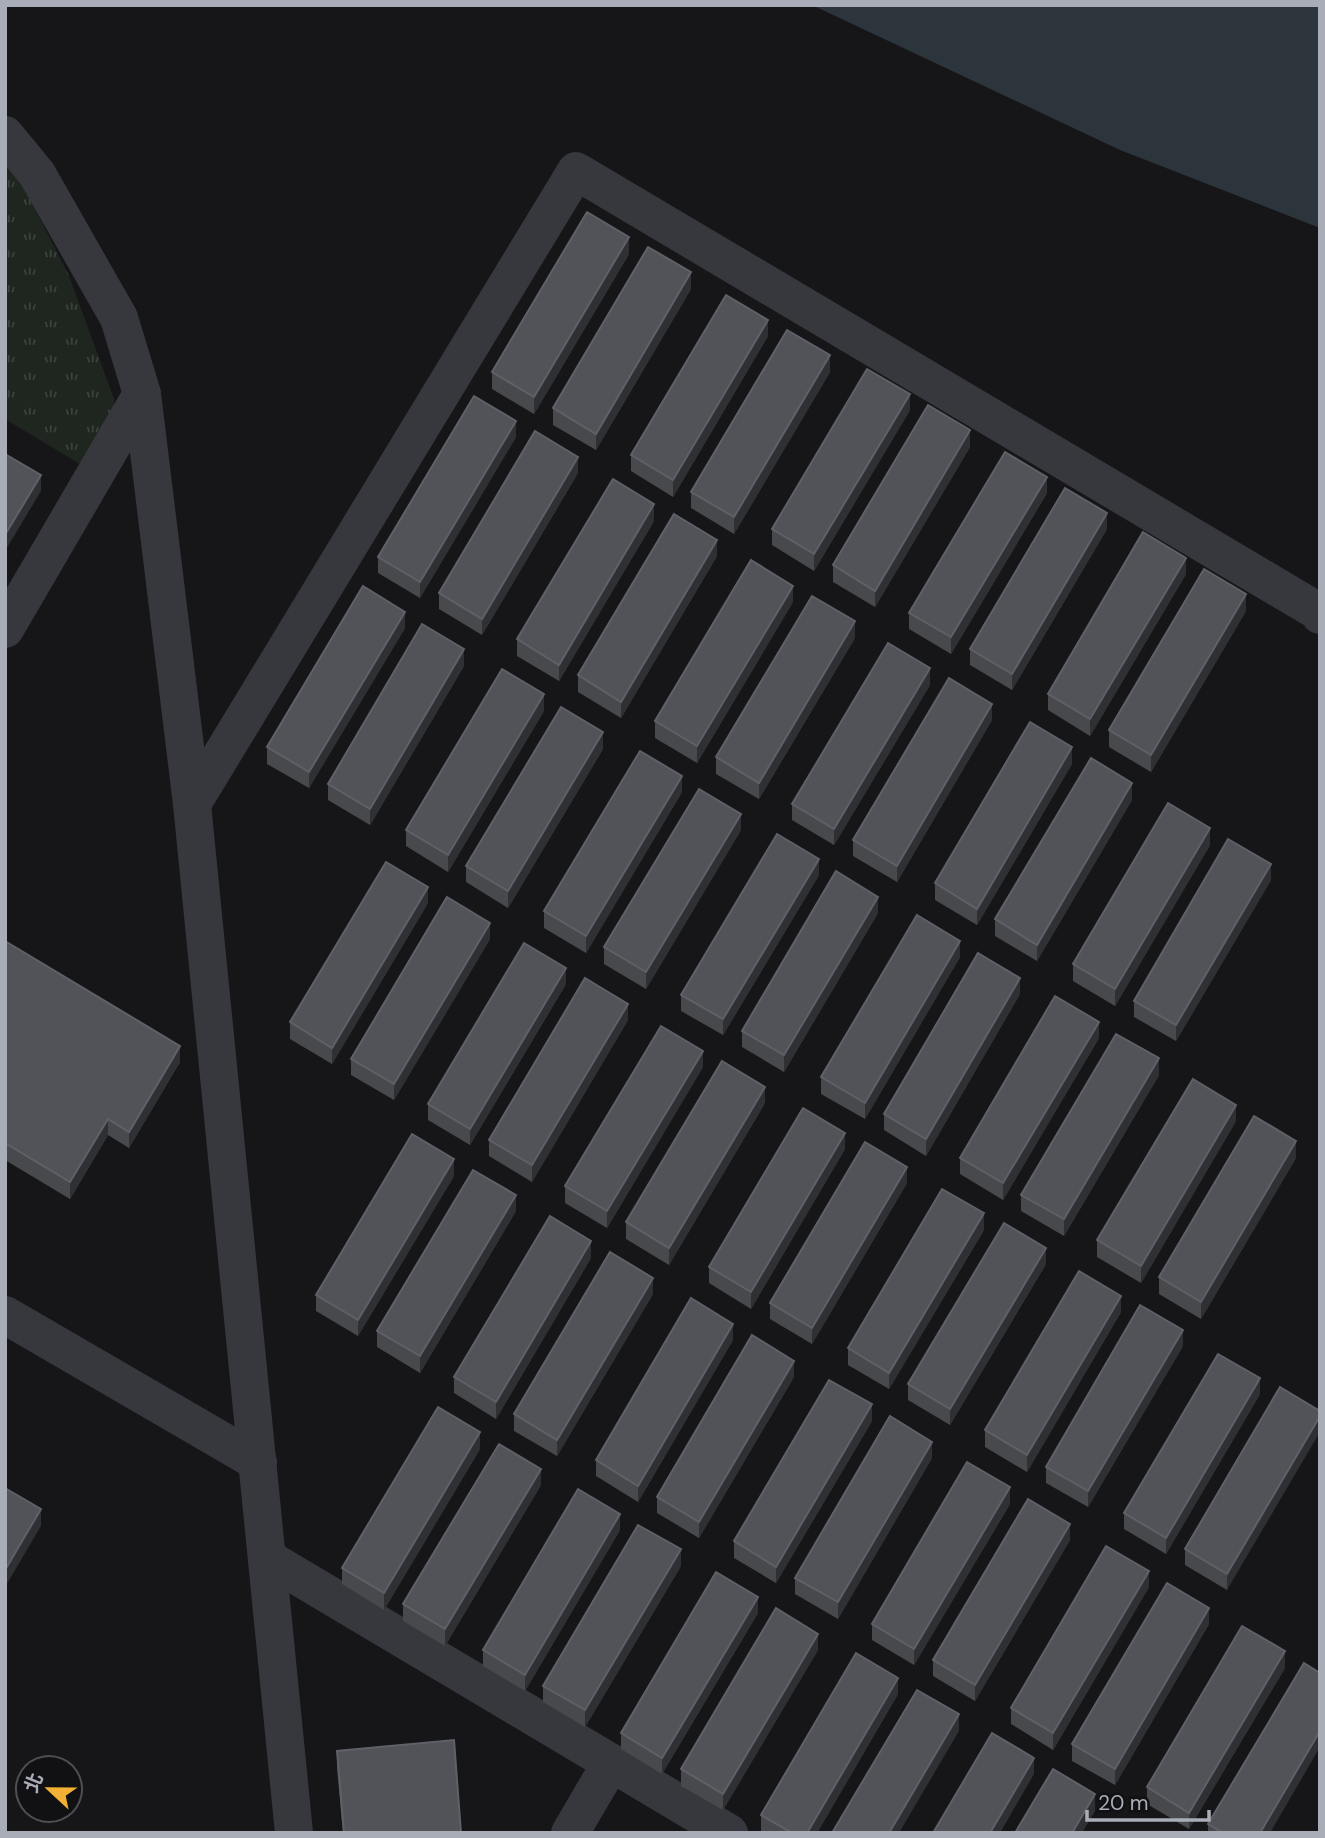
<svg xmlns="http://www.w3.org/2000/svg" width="1325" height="1838" viewBox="0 0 1325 1838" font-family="'DM Sans','Noto Sans TC',sans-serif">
<defs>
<pattern id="grass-tufts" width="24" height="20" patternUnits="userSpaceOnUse" patternTransform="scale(1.75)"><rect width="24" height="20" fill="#1e261f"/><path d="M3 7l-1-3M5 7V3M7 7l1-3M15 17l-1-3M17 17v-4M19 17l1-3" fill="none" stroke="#3c433d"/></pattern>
</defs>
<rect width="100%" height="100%" fill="#161618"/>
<!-- grass -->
<path fill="url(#grass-tufts)" d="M 5,158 L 11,162 L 69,276 L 114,399 L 114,422 L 85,467 L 5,419 Z"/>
<!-- water -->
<path fill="#2c353c" d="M 812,5 L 1320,5 L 1320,228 L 1120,150 Z"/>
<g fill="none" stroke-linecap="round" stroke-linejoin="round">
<!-- minor -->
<g stroke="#37383d" stroke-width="38">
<path d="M 5,135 L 37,174 L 119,318 L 142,394 L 192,804 L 294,1833"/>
<path d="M 5,629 L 142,394"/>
<path d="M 192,804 L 576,171 L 1319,612 L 1320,615"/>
<path d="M 5,1315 L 258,1462"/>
<path d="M 267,1558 L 729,1833"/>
<path d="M 570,1833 L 611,1763"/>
</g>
</g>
<!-- wall -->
<g fill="#47494d">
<path d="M 629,254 L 534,414 L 492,389 L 492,372 Z"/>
<path d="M 691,289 L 596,450 L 553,425 L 553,408 Z"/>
<path d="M 768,336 L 673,497 L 631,471 L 631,455 Z"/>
<path d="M 830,372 L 734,534 L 691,508 L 691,492 Z"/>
<path d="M 910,410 L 814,571 L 772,545 L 772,529 Z"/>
<path d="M 516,437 L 420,598 L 378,573 L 378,557 Z"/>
<path d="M 970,447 L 875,607 L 833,582 L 833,565 Z"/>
<path d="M 578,473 L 482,635 L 439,609 L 439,593 Z"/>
<path d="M 1047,493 L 951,654 L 909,629 L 909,613 Z"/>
<path d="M 654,521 L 559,681 L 517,656 L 517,639 Z"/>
<path d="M 1107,529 L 1012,690 L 970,665 L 970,649 Z"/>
<path d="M 717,556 L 621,718 L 578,692 L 578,675 Z"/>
<path d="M 1186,574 L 1090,736 L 1048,710 L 1048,694 Z"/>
<path d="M 793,602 L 697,763 L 655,738 L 655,721 Z"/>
<path d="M 1246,611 L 1151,772 L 1109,747 L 1109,730 Z"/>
<path d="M 405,628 L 309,788 L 267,764 L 267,747 Z"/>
<path d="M 855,638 L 759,799 L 716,774 L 716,757 Z"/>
<path d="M 464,666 L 370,825 L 328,800 L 328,784 Z"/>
<path d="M 930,685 L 834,845 L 792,820 L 792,804 Z"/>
<path d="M 544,711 L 448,872 L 406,846 L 406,830 Z"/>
<path d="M 992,720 L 897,882 L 853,856 L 853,840 Z"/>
<path d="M 603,749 L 508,908 L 466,882 L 466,866 Z"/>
<path d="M 1072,764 L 977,925 L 935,900 L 935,883 Z"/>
<path d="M 682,792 L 586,953 L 544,928 L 544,911 Z"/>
<path d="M 1132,800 L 1037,961 L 995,936 L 995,919 Z"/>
<path d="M 741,830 L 646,989 L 604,964 L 604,947 Z"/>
<path d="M 1210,845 L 1115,1006 L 1073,981 L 1073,964 Z"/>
<path d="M 819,875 L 723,1035 L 681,1011 L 681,995 Z"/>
<path d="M 1271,880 L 1176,1041 L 1134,1017 L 1134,1001 Z"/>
<path d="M 428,903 L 332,1064 L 290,1039 L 290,1022 Z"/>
<path d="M 878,913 L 784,1072 L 742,1047 L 742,1031 Z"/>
<path d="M 490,939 L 394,1100 L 351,1075 L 351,1059 Z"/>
<path d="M 5,941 L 180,1062 L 129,1148 L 108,1135 L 70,1199 L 5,1160 Z"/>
<path d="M 960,957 L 865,1119 L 821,1094 L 821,1077 Z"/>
<path d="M 566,984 L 470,1145 L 428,1120 L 428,1104 Z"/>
<path d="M 1020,994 L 926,1156 L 884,1130 L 884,1114 Z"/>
<path d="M 628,1020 L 532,1182 L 489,1156 L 489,1140 Z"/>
<path d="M 1099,1038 L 1003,1200 L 960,1174 L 960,1158 Z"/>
<path d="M 703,1067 L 607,1228 L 565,1203 L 565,1186 Z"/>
<path d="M 1159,1075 L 1064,1236 L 1021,1211 L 1021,1195 Z"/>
<path d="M 765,1103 L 669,1265 L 626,1239 L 626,1222 Z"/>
<path d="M 1236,1121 L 1141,1283 L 1097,1257 L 1097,1240 Z"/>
<path d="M 845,1149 L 751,1309 L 709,1283 L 709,1267 Z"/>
<path d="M 1296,1158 L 1201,1319 L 1159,1294 L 1159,1277 Z"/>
<path d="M 454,1176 L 358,1336 L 316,1311 L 316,1295 Z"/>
<path d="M 907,1183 L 812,1344 L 770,1319 L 770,1303 Z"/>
<path d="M 516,1211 L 420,1373 L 377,1347 L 377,1331 Z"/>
<path d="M 984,1230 L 889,1389 L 848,1365 L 848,1348 Z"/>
<path d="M 591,1258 L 496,1419 L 454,1393 L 454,1377 Z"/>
<path d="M 1046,1264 L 950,1425 L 908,1400 L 908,1384 Z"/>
<path d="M 653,1294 L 557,1456 L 514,1431 L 514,1414 Z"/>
<path d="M 1121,1312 L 1027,1472 L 985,1447 L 985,1430 Z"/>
<path d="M 733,1340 L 638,1502 L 596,1476 L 596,1460 Z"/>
<path d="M 1183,1346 L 1088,1507 L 1046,1483 L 1046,1467 Z"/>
<path d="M 794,1377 L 699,1538 L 657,1513 L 657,1497 Z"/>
<path d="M 1280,1387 L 1227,1590 L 1185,1565 L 1185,1549 Z"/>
<path d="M 1260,1394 L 1166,1554 L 1124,1529 L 1124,1513 Z"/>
<path d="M 872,1421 L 776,1583 L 734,1558 L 734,1541 Z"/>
<path d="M 480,1449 L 384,1610 L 342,1584 L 342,1568 Z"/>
<path d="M 932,1458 L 838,1619 L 795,1594 L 795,1578 Z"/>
<path d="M 541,1485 L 445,1646 L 403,1621 L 403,1604 Z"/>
<path d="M 1010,1504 L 914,1665 L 872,1640 L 872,1624 Z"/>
<path d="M 620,1530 L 525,1691 L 483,1666 L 483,1650 Z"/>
<path d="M 1070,1540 L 975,1701 L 933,1676 L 933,1660 Z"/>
<path d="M 681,1566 L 585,1727 L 543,1702 L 543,1686 Z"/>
<path d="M 1149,1587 L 1053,1750 L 1011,1724 L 1011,1708 Z"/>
<path d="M 758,1613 L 662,1774 L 621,1749 L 621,1733 Z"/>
<path d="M 1209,1624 L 1115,1785 L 1072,1761 L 1072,1744 Z"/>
<path d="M 818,1650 L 723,1810 L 681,1786 L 681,1769 Z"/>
<path d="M 1285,1668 L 1189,1829 L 1147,1804 L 1147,1787 Z"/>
<path d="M 898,1694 L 817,1833 L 764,1833 L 761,1831 L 761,1815 Z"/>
<path d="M 337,1751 L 461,1833 L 343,1833 L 337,1768 Z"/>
<path d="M 1208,1824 L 1270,1833 L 1208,1833 Z"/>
</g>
<!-- shaded-wall -->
<g fill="#2f3033">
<path d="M 629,237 L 629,254 L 534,414 L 534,397 Z"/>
<path d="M 691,272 L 691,289 L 596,450 L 596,434 Z"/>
<path d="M 768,320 L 768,336 L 673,497 L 673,480 Z"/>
<path d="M 830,355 L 830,372 L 734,534 L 734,517 Z"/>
<path d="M 910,394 L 910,410 L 814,571 L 814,554 Z"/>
<path d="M 516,421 L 516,437 L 420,598 L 420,582 Z"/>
<path d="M 970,430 L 970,447 L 875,607 L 875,591 Z"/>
<path d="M 578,457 L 578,473 L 482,635 L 482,619 Z"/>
<path d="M 41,475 L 41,491 L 5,551 L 5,535 Z"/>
<path d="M 1047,477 L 1047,493 L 951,654 L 951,637 Z"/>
<path d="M 654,504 L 654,521 L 559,681 L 559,665 Z"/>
<path d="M 1107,513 L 1107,529 L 1012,690 L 1012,674 Z"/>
<path d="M 717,540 L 717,556 L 621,718 L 621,702 Z"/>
<path d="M 1186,558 L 1186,574 L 1090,736 L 1090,719 Z"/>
<path d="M 793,586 L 793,602 L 697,763 L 697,746 Z"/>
<path d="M 1246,594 L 1246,611 L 1151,772 L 1151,755 Z"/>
<path d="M 405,612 L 405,628 L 309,788 L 309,772 Z"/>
<path d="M 855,621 L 855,638 L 759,799 L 759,783 Z"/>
<path d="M 464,649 L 464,666 L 370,825 L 370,809 Z"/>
<path d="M 930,668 L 930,685 L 834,845 L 834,829 Z"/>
<path d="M 544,694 L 544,711 L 448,872 L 448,855 Z"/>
<path d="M 992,704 L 992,720 L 897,882 L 897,866 Z"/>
<path d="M 603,732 L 603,749 L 508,908 L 508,891 Z"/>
<path d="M 1072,747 L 1072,764 L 977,925 L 977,909 Z"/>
<path d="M 682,776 L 682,792 L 586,953 L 586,936 Z"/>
<path d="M 1132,783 L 1132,800 L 1037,961 L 1037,945 Z"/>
<path d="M 741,814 L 741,830 L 646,989 L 646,972 Z"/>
<path d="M 1210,828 L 1210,845 L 1115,1006 L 1115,989 Z"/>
<path d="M 819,859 L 819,875 L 723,1035 L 723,1019 Z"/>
<path d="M 1271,864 L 1271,880 L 1176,1041 L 1176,1025 Z"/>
<path d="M 428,887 L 428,903 L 332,1064 L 332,1048 Z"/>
<path d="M 878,897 L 878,913 L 784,1072 L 784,1055 Z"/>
<path d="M 490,923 L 490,939 L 394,1100 L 394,1084 Z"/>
<path d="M 960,941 L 960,957 L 865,1119 L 865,1103 Z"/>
<path d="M 566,968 L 566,984 L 470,1145 L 470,1129 Z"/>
<path d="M 1020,978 L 1020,994 L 926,1156 L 926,1139 Z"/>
<path d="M 628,1004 L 628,1020 L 532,1182 L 532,1165 Z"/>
<path d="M 1099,1022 L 1099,1038 L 1003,1200 L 1003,1183 Z"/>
<path d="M 180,1046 L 180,1062 L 129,1148 L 129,1132 Z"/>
<path d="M 703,1051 L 703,1067 L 607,1228 L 607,1211 Z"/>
<path d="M 1159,1058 L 1159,1075 L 1064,1236 L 1064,1219 Z"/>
<path d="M 765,1087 L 765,1103 L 669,1265 L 669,1248 Z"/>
<path d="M 1236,1105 L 1236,1121 L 1141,1283 L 1141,1266 Z"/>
<path d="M 108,1119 L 108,1135 L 70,1199 L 70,1182 Z"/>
<path d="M 845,1133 L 845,1149 L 751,1309 L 751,1292 Z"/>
<path d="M 1296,1141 L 1296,1158 L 1201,1319 L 1201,1302 Z"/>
<path d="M 454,1159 L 454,1176 L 358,1336 L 358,1320 Z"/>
<path d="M 907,1167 L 907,1183 L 812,1344 L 812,1328 Z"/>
<path d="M 516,1195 L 516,1211 L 420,1373 L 420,1356 Z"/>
<path d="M 984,1213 L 984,1230 L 889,1389 L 889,1373 Z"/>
<path d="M 591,1241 L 591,1258 L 496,1419 L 496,1402 Z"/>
<path d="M 1046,1248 L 1046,1264 L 950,1425 L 950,1409 Z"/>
<path d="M 653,1278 L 653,1294 L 557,1456 L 557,1440 Z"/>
<path d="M 1121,1296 L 1121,1312 L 1027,1472 L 1027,1455 Z"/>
<path d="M 733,1324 L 733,1340 L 638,1502 L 638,1486 Z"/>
<path d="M 1183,1330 L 1183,1346 L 1088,1507 L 1088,1491 Z"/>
<path d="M 794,1361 L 794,1377 L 699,1538 L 699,1522 Z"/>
<path d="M 1260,1378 L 1260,1394 L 1166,1554 L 1166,1538 Z"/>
<path d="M 872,1404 L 872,1421 L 776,1583 L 776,1567 Z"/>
<path d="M 1320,1416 L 1320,1432 L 1227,1590 L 1227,1574 Z"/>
<path d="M 480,1432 L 480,1449 L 384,1610 L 384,1593 Z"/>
<path d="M 932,1442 L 932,1458 L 838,1619 L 838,1602 Z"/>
<path d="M 541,1469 L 541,1485 L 445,1646 L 445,1629 Z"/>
<path d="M 1010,1487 L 1010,1504 L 914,1665 L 914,1649 Z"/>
<path d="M 41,1509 L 41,1526 L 5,1587 L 5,1570 Z"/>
<path d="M 620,1514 L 620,1530 L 525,1691 L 525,1675 Z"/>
<path d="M 1070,1524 L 1070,1540 L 975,1701 L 975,1685 Z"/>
<path d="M 681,1549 L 681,1566 L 585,1727 L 585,1710 Z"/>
<path d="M 1149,1571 L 1149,1587 L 1053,1750 L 1053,1733 Z"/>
<path d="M 758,1597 L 758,1613 L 662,1774 L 662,1758 Z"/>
<path d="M 1209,1608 L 1209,1624 L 1115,1785 L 1115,1769 Z"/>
<path d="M 818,1634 L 818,1650 L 723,1810 L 723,1794 Z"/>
<path d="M 1285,1651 L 1285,1668 L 1189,1829 L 1189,1813 Z"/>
<path d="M 898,1678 L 898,1694 L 817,1833 L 807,1833 Z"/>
<path d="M 959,1714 L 959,1731 L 899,1833 L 889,1833 Z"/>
<path d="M 1320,1731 L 1320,1747 L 1270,1833 L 1260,1833 Z"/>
<path d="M 1034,1758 L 1034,1774 L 1000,1833 L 990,1833 Z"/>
<path d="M 1095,1794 L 1095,1811 L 1082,1833 L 1072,1833 Z"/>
</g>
<!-- building -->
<g fill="#525359" stroke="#5f6168" stroke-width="2">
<path d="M 587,212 L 629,237 L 534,397 L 492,372 Z"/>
<path d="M 648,247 L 691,272 L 596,434 L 553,408 Z"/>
<path d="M 726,295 L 768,320 L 673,480 L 631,455 Z"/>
<path d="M 787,330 L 830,355 L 734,517 L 691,492 Z"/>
<path d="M 867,369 L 910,394 L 814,554 L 772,529 Z"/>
<path d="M 474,396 L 516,421 L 420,582 L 378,557 Z"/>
<path d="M 928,405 L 970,430 L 875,591 L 833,565 Z"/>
<path d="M 535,431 L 578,457 L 482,619 L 439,593 Z"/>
<path d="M 1005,452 L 1047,477 L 951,637 L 909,613 Z"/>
<path d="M 5,454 L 41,475 L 5,535 Z"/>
<path d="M 613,479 L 654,504 L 559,665 L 517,639 Z"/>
<path d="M 1065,488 L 1107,513 L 1012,674 L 970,649 Z"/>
<path d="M 674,514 L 717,540 L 621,702 L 578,675 Z"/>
<path d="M 1143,532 L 1186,558 L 1090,719 L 1048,694 Z"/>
<path d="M 751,560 L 793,586 L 697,746 L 655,721 Z"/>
<path d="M 1204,569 L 1246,594 L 1151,755 L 1109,730 Z"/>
<path d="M 363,586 L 405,612 L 309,772 L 267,747 Z"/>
<path d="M 812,596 L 855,621 L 759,783 L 716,757 Z"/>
<path d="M 422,624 L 464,649 L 370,809 L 328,784 Z"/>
<path d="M 888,643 L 930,668 L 834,829 L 792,804 Z"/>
<path d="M 502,669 L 544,694 L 448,855 L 406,830 Z"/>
<path d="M 949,678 L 992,704 L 897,866 L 853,840 Z"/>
<path d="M 561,707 L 603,732 L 508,891 L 466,866 Z"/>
<path d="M 1030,722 L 1072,747 L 977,909 L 935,883 Z"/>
<path d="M 640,751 L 682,776 L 586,936 L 544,911 Z"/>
<path d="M 1091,758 L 1132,783 L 1037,945 L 995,919 Z"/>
<path d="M 699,789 L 741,814 L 646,972 L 604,947 Z"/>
<path d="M 1168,803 L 1210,828 L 1115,989 L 1073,964 Z"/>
<path d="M 777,834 L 819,859 L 723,1019 L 681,995 Z"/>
<path d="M 1228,839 L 1271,864 L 1176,1025 L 1134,1001 Z"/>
<path d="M 386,862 L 428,887 L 332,1048 L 290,1022 Z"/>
<path d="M 836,871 L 878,897 L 784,1055 L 742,1031 Z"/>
<path d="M 447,897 L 490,923 L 394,1084 L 351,1059 Z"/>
<path d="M 917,915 L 960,941 L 865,1103 L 821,1077 Z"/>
<path d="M 5,941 L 180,1046 L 129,1132 L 108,1119 L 70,1182 L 5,1143 Z"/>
<path d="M 524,943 L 566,968 L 470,1129 L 428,1104 Z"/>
<path d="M 978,953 L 1020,978 L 926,1139 L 884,1114 Z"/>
<path d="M 585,978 L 628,1004 L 532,1165 L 489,1140 Z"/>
<path d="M 1055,996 L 1099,1022 L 1003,1183 L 960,1158 Z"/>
<path d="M 661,1026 L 703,1051 L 607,1211 L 565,1186 Z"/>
<path d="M 1116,1034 L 1159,1058 L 1064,1219 L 1021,1195 Z"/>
<path d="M 722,1061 L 765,1087 L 669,1248 L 626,1222 Z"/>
<path d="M 1193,1079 L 1236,1105 L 1141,1266 L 1097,1240 Z"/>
<path d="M 803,1108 L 845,1133 L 751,1292 L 709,1267 Z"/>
<path d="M 1254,1116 L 1296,1141 L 1201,1302 L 1159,1277 Z"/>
<path d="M 412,1134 L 454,1159 L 358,1320 L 316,1295 Z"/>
<path d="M 865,1142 L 907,1167 L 812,1328 L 770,1303 Z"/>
<path d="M 473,1170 L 516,1195 L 420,1356 L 377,1331 Z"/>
<path d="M 942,1189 L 984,1213 L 889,1373 L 848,1348 Z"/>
<path d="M 550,1216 L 591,1241 L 496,1402 L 454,1377 Z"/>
<path d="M 1004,1223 L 1046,1248 L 950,1409 L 908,1384 Z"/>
<path d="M 610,1252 L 653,1278 L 557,1440 L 514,1414 Z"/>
<path d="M 1079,1271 L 1121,1296 L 1027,1455 L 985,1430 Z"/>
<path d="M 691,1298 L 733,1324 L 638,1486 L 596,1460 Z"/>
<path d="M 1140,1305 L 1183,1330 L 1088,1491 L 1046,1467 Z"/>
<path d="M 752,1335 L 794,1361 L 699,1522 L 657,1497 Z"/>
<path d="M 1218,1354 L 1260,1378 L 1166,1538 L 1124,1513 Z"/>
<path d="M 829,1380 L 872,1404 L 776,1567 L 734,1541 Z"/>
<path d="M 1280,1387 L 1320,1411 L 1320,1416 L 1227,1574 L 1185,1549 Z"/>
<path d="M 438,1407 L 480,1432 L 384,1593 L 342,1568 Z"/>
<path d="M 890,1416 L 932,1442 L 838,1602 L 795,1578 Z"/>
<path d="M 499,1444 L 541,1469 L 445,1629 L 403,1604 Z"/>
<path d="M 967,1462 L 1010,1487 L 914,1649 L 872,1624 Z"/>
<path d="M 5,1488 L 41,1509 L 5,1570 Z"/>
<path d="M 578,1489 L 620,1514 L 525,1675 L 483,1650 Z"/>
<path d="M 1028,1499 L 1070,1524 L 975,1685 L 933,1660 Z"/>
<path d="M 638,1525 L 681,1549 L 585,1710 L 543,1686 Z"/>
<path d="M 1106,1546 L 1149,1571 L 1053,1733 L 1011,1708 Z"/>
<path d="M 716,1572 L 758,1597 L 662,1758 L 621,1733 Z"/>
<path d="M 1167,1583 L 1209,1608 L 1115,1769 L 1072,1744 Z"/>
<path d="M 776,1608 L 818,1634 L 723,1794 L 681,1769 Z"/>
<path d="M 1242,1626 L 1285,1651 L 1189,1813 L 1147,1787 Z"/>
<path d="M 856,1653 L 898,1678 L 807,1833 L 792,1833 L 761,1815 Z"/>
<path d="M 1304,1663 L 1320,1673 L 1320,1731 L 1260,1833 L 1223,1833 L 1208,1824 Z"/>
<path d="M 917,1690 L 959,1714 L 889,1833 L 832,1833 Z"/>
<path d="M 992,1733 L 1034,1758 L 990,1833 L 933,1833 Z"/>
<path d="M 454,1740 L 461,1833 L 344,1833 L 337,1751 Z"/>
<path d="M 1053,1769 L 1095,1794 L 1072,1833 L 1015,1833 Z"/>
</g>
<!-- border -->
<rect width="1325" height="1838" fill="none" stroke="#a8adb8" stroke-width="14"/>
<!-- north arrow -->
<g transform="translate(49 1789) rotate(292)"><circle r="33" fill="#111113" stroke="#4d4f55" stroke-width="2"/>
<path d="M0-5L12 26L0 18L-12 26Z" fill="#f2b134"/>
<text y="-10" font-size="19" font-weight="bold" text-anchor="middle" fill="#a8adb8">北</text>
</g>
<!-- scale -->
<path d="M1087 1810v10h122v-10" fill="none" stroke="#a8adb8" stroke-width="3.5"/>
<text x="1098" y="1810" font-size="21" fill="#a8adb8" stroke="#111113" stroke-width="5" paint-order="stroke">20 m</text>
</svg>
